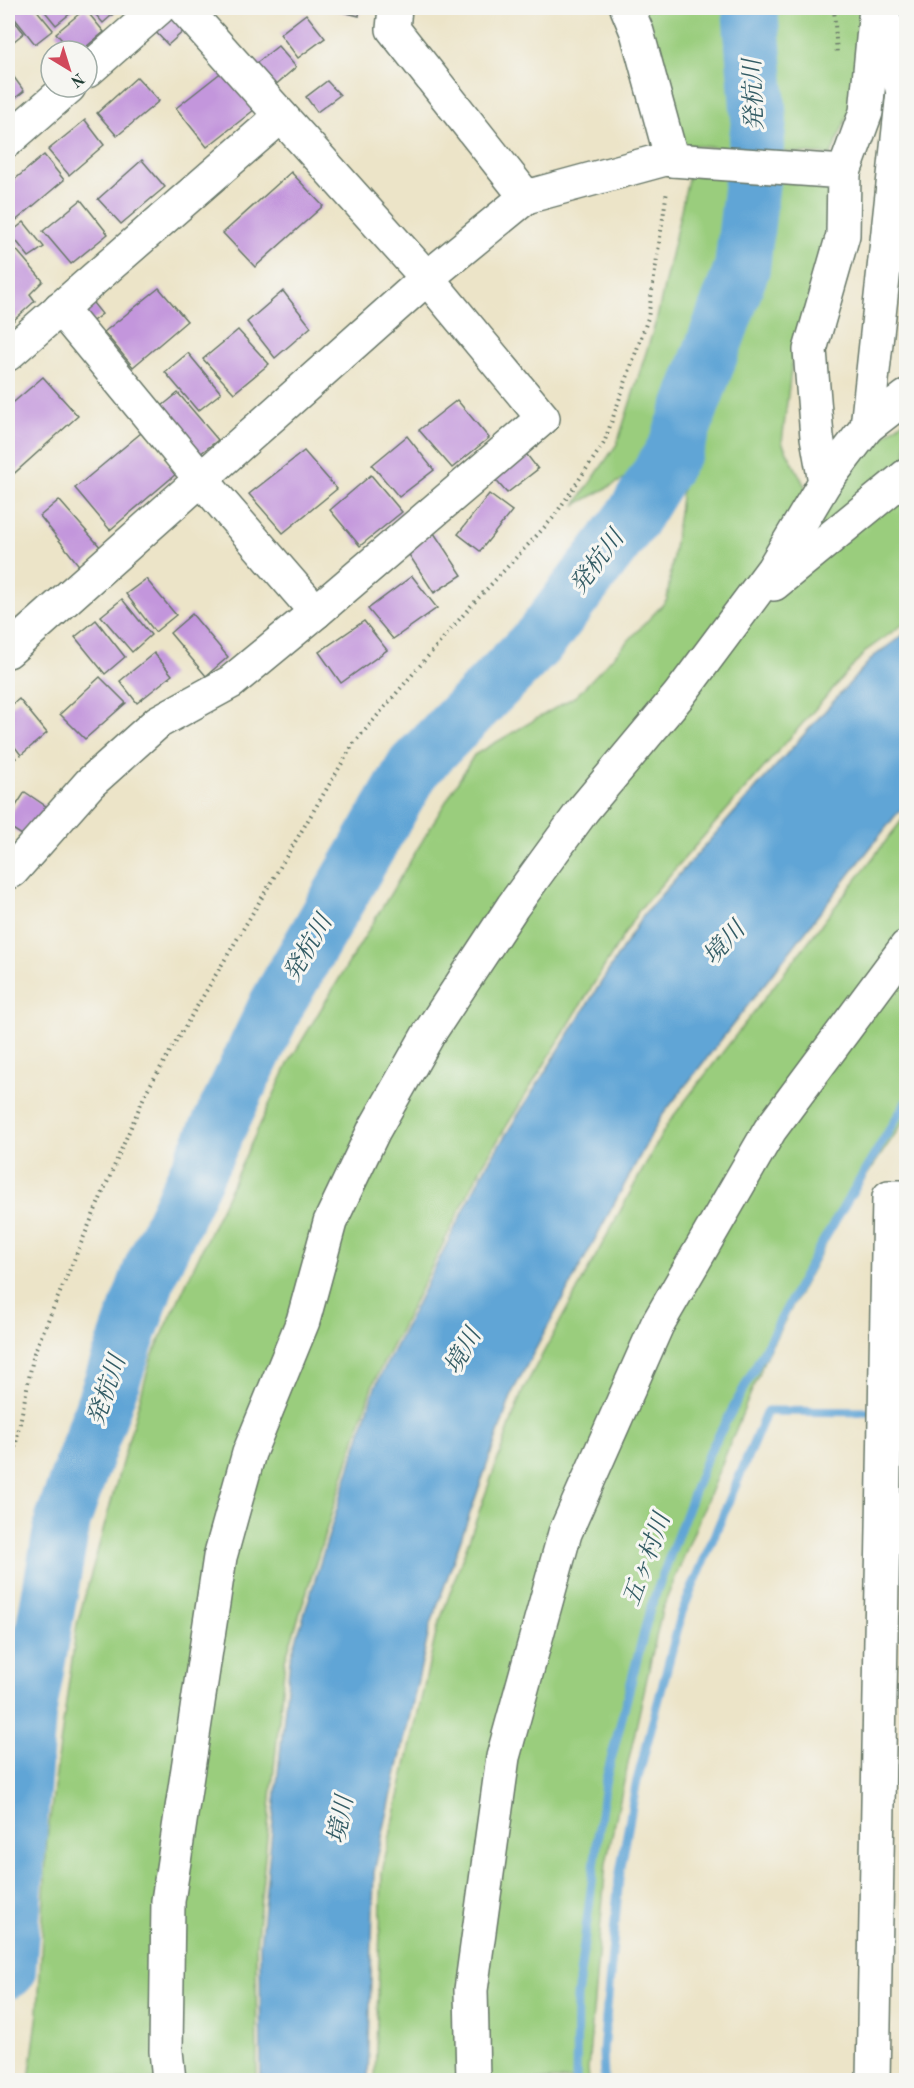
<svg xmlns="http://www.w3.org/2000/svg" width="914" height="2088" viewBox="0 0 914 2088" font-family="'Old Standard TT','Noto Serif JP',serif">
<rect width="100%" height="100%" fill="#f6f6f2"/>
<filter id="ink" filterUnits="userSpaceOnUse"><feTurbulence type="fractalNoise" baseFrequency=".0167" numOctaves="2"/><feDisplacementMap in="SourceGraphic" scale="12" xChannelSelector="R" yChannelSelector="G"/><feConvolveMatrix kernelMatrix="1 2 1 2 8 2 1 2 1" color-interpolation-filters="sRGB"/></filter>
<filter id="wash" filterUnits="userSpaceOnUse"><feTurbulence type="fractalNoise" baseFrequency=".008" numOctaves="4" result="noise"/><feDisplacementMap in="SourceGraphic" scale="24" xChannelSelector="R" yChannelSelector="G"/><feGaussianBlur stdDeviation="1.35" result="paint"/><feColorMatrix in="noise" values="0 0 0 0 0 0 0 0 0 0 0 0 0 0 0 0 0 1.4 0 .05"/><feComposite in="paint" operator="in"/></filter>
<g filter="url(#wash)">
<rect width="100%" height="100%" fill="#ece4c8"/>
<!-- green -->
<g fill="#9acd7d" stroke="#5c8558" stroke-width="1.5">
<path d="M 640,8 L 863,8 L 855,98 L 831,155 L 681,145 Z"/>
<path d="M 689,174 L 739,178 L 701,329 L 652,464 L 575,505 L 617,444 L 657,318 Z"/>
<path d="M 778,181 L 833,186 L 832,232 L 794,346 L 782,442 L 820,515 L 870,447 L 906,419 L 906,622 L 867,650 L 639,910 L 482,1166 L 372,1386 L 285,1660 L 256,1946 L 257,2080 L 29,2080 L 38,2013 L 47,1838 L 77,1624 L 151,1359 L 289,1062 L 474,755 L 576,696 L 667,600 L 682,490 L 753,296 Z"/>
<path d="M 906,815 L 906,1118 L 846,1206 L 766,1356 L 662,1610 L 606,1863 L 588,2069 L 589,2080 L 375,2080 L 382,1872 L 437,1629 L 522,1392 L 668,1123 Z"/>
</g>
<!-- water -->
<path fill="#61a5d6" stroke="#407185" stroke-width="1.5" d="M 906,633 L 906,805 L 895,816 L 661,1117 L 513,1391 L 430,1627 L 374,1872 L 368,2080 L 261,2080 L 260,1946 L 290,1660 L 375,1387 L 485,1168 L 644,914 L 873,657 Z"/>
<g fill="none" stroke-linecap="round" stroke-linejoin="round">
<!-- stream -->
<g stroke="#61a5d6" stroke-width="9">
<path d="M 900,1412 L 906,1412"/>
<path d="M 576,2080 L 577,1997 L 605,1783 L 650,1609 L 707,1457 L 819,1248 L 906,1102"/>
<path d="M 604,2080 L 603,2051 L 619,1878 L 636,1785 L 682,1612 L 767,1411 L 873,1412"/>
</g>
<!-- river -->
<path stroke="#61a5d6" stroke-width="56" d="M 8,1971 L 28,1715 L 63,1520 L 152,1267 L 277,1004 L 414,767 L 540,639 L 631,520 L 676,447 L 742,268 L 759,120 L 750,8"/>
</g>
<g id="blocks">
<!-- building -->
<g fill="#c396dc">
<path d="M 12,8 L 35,8 L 53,30 L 35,44 L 8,10 Z"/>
<path d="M 42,8 L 77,8 L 56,25 Z"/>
<path d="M 90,8 L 120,8 L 103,23 Z"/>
<path d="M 327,8 L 360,8 L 359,16 Z"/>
<path d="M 85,9 L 104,32 L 81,51 L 71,51 L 56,33 Z"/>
<path d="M 170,11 L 186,29 L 168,45 L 151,27 Z"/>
<path d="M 8,13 L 24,33 L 8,46 Z"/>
<path d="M 306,14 L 325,38 L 298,58 L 280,34 Z"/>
<path d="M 278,46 L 296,67 L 272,88 L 254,65 Z"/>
<path d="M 8,69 L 24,91 L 8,104 Z"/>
<path d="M 223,71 L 254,110 L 207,147 L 176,108 Z"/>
<path d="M 137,77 L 159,101 L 117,136 L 97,113 Z"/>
<path d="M 327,81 L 340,95 L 317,112 L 306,97 Z"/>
<path d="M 85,120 L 104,145 L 69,175 L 48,150 Z"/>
<path d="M 44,155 L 64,180 L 13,223 L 8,218 L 8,185 Z"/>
<path d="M 142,160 L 165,187 L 121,224 L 98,199 Z"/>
<path d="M 291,172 L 323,206 L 255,267 L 223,233 Z"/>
<path d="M 81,200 L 108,234 L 71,264 L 43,231 Z"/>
<path d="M 24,222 L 44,247 L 29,257 L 10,233 Z"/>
<path d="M 14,247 L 43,281 L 30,294 L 35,301 L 13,321 L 8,314 L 8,253 Z"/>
<path d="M 159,288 L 187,321 L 133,367 L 104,332 Z"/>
<path d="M 283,291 L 311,327 L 275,358 L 247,322 Z"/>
<path d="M 89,298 L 102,314 L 90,323 L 77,308 Z"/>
<path d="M 238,330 L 269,364 L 234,393 L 203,359 Z"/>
<path d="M 188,353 L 221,393 L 198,411 L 165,372 Z"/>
<path d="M 43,377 L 78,416 L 8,479 L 8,407 Z"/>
<path d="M 178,393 L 218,440 L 196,457 L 157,410 Z"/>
<path d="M 457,400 L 489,438 L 452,468 L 419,430 Z"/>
<path d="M 141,433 L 176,474 L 110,530 L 75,488 Z"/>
<path d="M 407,436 L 434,470 L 399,497 L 372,465 Z"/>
<path d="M 304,451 L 337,489 L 283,533 L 249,494 Z"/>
<path d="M 524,451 L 538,469 L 507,493 L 492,476 Z"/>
<path d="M 371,475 L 402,512 L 360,546 L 330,510 Z"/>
<path d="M 489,494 L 512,511 L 480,551 L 458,534 Z"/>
<path d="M 59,500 L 102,549 L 81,568 L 40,516 Z"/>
<path d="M 434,533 L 462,575 L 434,593 L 406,550 Z"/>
<path d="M 412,576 L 437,608 L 393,639 L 368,609 Z"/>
<path d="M 146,579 L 176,615 L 155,632 L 126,594 Z"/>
<path d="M 122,599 L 151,635 L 132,652 L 101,616 Z"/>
<path d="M 192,614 L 228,657 L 206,676 L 170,633 Z"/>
<path d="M 96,620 L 125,657 L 105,674 L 75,637 Z"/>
<path d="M 364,621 L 387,650 L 341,683 L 319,652 Z"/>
<path d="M 154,653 L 172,675 L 137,703 L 120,681 Z"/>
<path d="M 100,677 L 126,703 L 85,739 L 60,714 Z"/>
<path d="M 19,699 L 47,733 L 21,755 L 8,738 L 8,708 Z"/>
<path d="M 8,748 L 16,758 L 8,764 Z"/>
<path d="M 25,792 L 50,809 L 28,839 L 8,826 L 8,818 Z"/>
</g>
</g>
</g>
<g filter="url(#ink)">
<use href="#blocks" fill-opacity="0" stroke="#677768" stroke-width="1.5"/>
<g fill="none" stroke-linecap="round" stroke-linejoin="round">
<!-- minor casing -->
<g stroke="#677768" stroke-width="36">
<g id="minor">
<path d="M 184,8 L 427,278 L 543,418 L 316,612"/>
<path d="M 395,8 L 393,29 L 526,197"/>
<path d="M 627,8 L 637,32 L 672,160"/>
<path d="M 883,15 L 903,92 L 906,92"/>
<path d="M 87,71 L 159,8"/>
<path d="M 903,92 L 867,427 L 906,397"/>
<path d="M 8,140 L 69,87"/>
<path d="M 844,172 L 866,112 L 876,8"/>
<path d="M 8,354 L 281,116"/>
<path d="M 825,482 L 867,427"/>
<path d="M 774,584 L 906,476"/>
<path d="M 8,651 L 427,278 L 526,197 L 669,158 L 672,160 L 844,172 L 843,235 L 810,350 L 817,437 L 825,482 L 773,569 L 679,695 L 583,810 L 513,906 L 428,1035 L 374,1130 L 330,1222 L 303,1321 L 249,1453 L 220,1557 L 168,1901 L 166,2051 L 169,2080"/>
<path d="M 12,871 L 90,783 L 158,722 L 231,682 L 316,612 L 200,478 L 60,308"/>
<path d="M 473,2080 L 471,1990 L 503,1757 L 565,1533 L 657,1325 L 770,1130 L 906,947"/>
<path d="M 873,2080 L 889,1197 L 906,1197"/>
</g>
</g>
<!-- path -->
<g stroke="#677768" stroke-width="4" stroke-dasharray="1.5 4.5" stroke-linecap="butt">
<path d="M 834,8 L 837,55"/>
<path d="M 8,1483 L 34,1353 L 146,1092 L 354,743 L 470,607 L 553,518 L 604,443 L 648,318 L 667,191"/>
</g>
<!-- minor -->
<use href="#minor" stroke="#fff" stroke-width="33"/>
</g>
</g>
<g text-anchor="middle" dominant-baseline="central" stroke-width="6" stroke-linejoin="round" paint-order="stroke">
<!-- water labels -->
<g font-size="24" font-style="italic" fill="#335c65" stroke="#f6f6f2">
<text transform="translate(755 95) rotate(-92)">発杭川</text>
<text transform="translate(598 563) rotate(-53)">発杭川</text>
<text transform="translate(725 944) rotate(-47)">境川</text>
<text transform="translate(309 949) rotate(-60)">発杭川</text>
<text transform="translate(464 1352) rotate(-60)">境川</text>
<text transform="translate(108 1391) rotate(-71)">発杭川</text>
<text transform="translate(648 1560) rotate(-70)">五ヶ村川</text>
<text transform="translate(342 1820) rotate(-79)">境川</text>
</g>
</g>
<!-- margin -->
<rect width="914" height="2088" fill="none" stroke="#f6f6f2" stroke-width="30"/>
<!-- north arrow -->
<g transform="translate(69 69) rotate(142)"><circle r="28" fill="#f6f6f2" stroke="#a0aca6" stroke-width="1.5"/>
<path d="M0-4.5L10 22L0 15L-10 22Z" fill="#d1495b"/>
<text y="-9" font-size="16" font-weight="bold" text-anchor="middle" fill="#1f3d34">N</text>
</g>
</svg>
